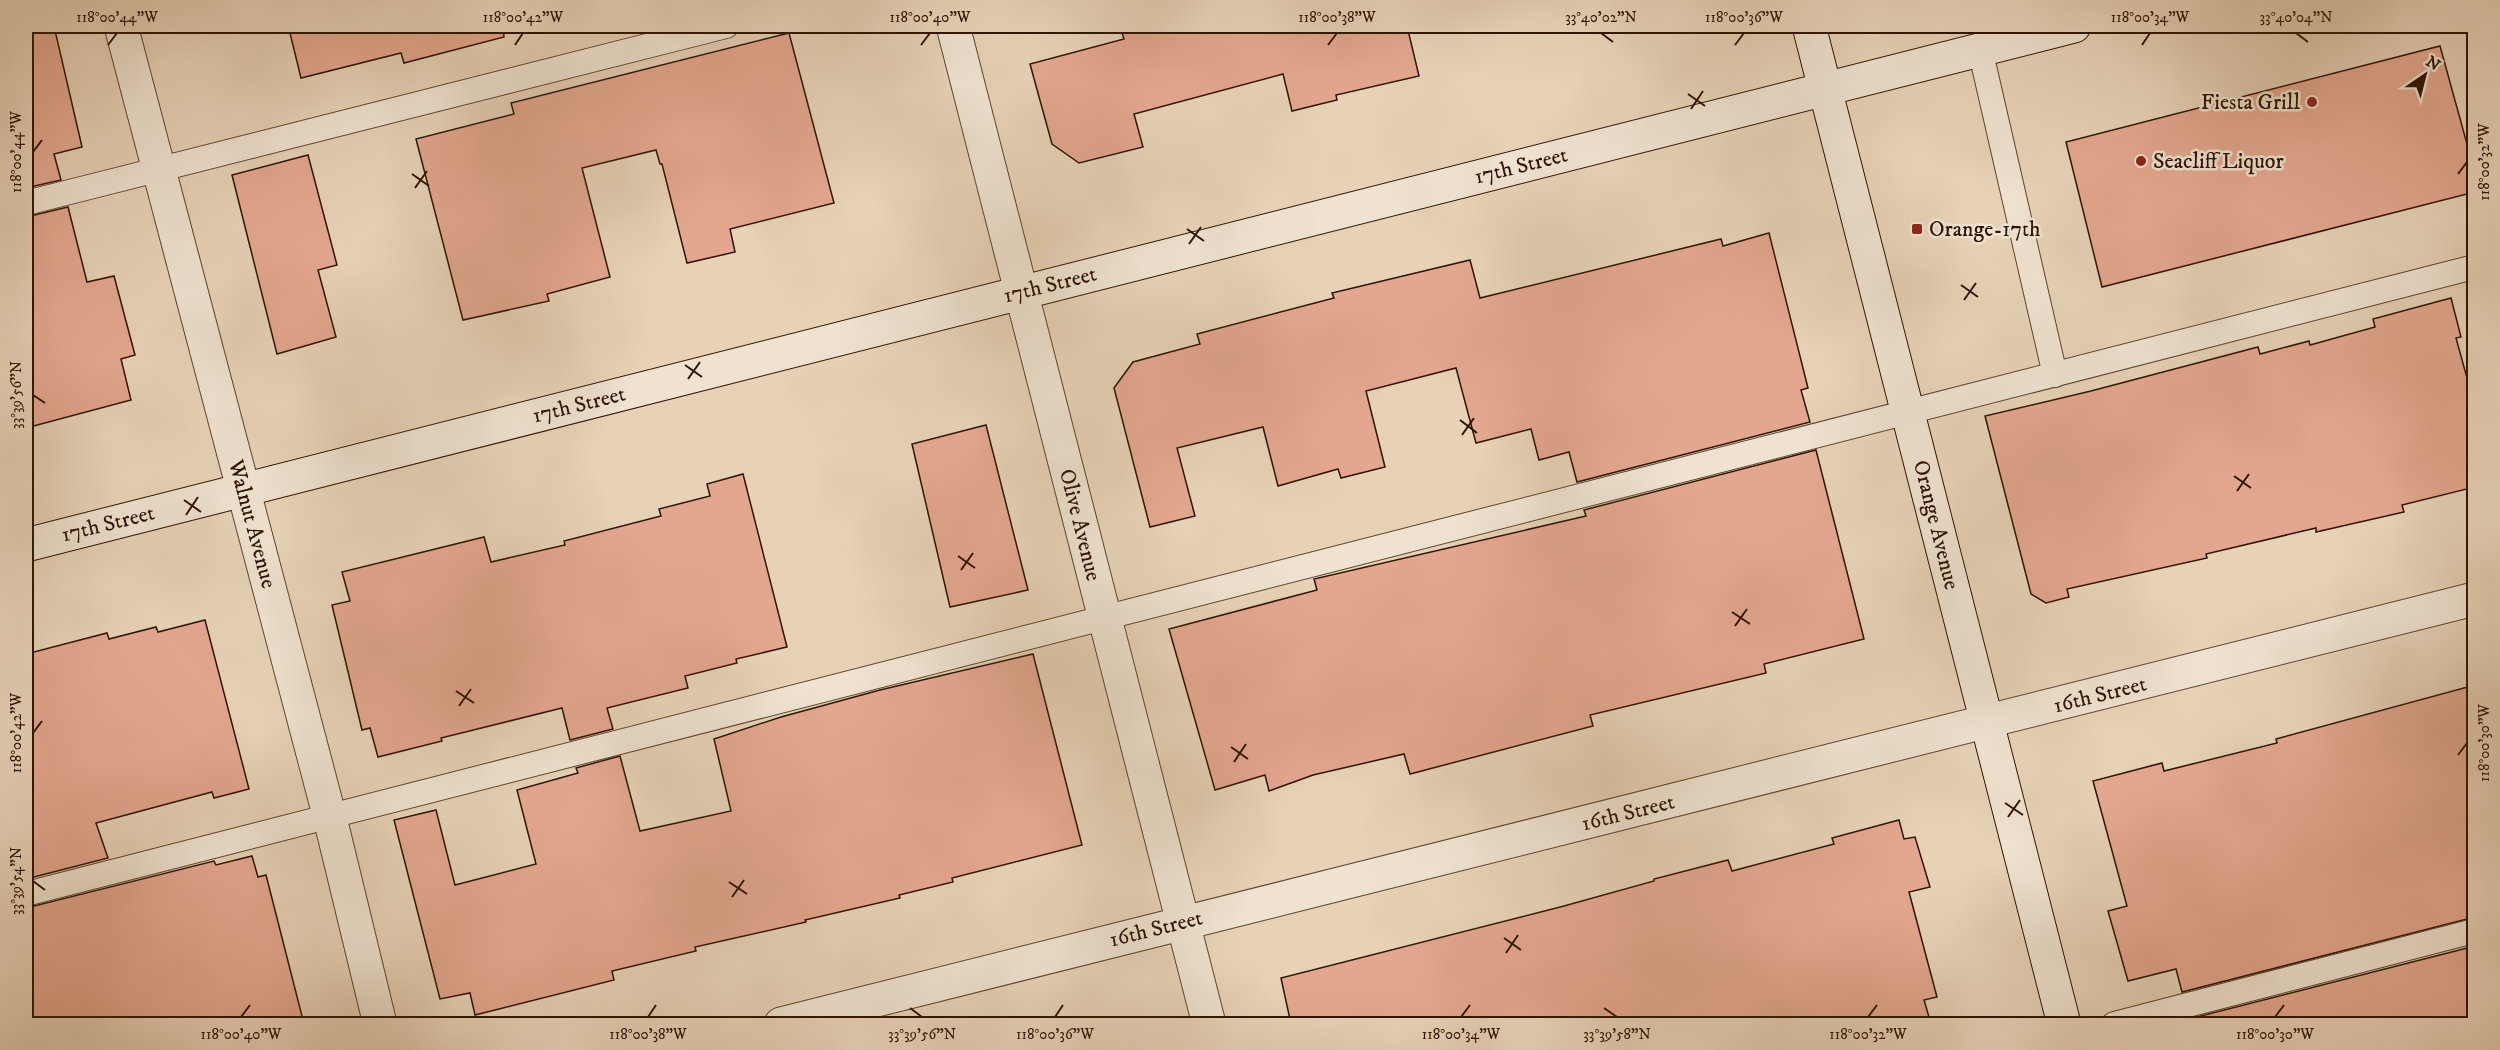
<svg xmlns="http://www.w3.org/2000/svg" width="2500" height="1050" viewBox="0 0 2500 1050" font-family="'IM FELL DW Pica',serif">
<rect width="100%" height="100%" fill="#e7d2b7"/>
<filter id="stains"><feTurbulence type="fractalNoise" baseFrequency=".00333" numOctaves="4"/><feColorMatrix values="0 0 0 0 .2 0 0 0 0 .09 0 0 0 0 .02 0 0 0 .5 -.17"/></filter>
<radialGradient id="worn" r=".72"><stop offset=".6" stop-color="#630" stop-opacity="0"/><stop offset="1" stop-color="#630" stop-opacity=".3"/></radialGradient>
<!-- building -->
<g fill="#e3a78f" stroke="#2f1400" stroke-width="1.5">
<path d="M 26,26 L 54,26 L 82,147 L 54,154 L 61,180 L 26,188 Z"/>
<path d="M 321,26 L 503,26 L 504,37 L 404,63 L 401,53 L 301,78 L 290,33 Z"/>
<path d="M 1120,26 L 1407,26 L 1419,76 L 1336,95 L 1337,100 L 1292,111 L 1283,74 L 1134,114 L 1143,147 L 1079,163 L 1052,144 L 1030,64 L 1124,39 Z"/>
<path d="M 789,33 L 834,203 L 730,229 L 735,252 L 687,263 L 662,164 L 660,164 L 656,150 L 582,168 L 610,277 L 547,294 L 549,301 L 463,320 L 416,139 L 514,114 L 511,103 Z"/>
<path d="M 2440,46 L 2475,173 L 2475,192 L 2102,287 L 2066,142 Z"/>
<path d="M 308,155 L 337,265 L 318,270 L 336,337 L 277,354 L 232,175 Z"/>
<path d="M 68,207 L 87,282 L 114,276 L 135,355 L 121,359 L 131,400 L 26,428 L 26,217 Z"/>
<path d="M 1769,233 L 1808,388 L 1801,390 L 1810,422 L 1577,482 L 1569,452 L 1539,460 L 1531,429 L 1476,443 L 1456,368 L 1366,391 L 1385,467 L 1341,478 L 1338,469 L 1278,486 L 1263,427 L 1177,448 L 1195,516 L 1150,527 L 1114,388 L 1133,362 L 1200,344 L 1197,334 L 1334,298 L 1332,293 L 1470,260 L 1480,298 L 1721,239 L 1723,246 Z"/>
<path d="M 2451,298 L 2461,337 L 2456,338 L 2475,407 L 2475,487 L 2402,505 L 2404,512 L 2316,532 L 2316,528 L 2206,554 L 2207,558 L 2067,589 L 2069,597 L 2046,603 L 2031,594 L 1985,416 L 2091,391 L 2258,347 L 2260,354 L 2309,341 L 2310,345 L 2375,327 L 2373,319 Z"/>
<path d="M 986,425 L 1028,590 L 950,607 L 912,444 Z"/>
<path d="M 1816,450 L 1864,639 L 1764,664 L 1766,673 L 1590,715 L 1593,726 L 1410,774 L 1404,754 L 1313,775 L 1269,791 L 1265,775 L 1215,790 L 1169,629 L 1317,590 L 1314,579 L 1586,516 L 1584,510 Z"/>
<path d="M 743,474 L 787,647 L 736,659 L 737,663 L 685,676 L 688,688 L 607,708 L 613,729 L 570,740 L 562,708 L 441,738 L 442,741 L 378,757 L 370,728 L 362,730 L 332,605 L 350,601 L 342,572 L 484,537 L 491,562 L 565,545 L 564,541 L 661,516 L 659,509 L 710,496 L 707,484 Z"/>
<path d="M 205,620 L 249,789 L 214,798 L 212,792 L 96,823 L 108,858 L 26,879 L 26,654 L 107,633 L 109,639 L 156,627 L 158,632 Z"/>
<path d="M 1033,654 L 1082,845 L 952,878 L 953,882 L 899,895 L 900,898 L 805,920 L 806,922 L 695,947 L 696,951 L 612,971 L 614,980 L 475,1015 L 470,993 L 440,999 L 394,820 L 436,810 L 455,885 L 536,864 L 517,790 L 578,773 L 576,768 L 620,756 L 640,831 L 731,811 L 714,739 L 781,717 L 880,690 Z"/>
<path d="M 2475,685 L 2475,917 L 2182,992 L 2176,969 L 2128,981 L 2108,911 L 2127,906 L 2093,781 L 2162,763 L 2164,771 L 2277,743 L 2276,739 Z"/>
<path d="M 1899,820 L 1904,839 L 1915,837 L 1930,887 L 1909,892 L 1937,997 L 1924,1000 L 1931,1024 L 1291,1024 L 1281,978 L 1564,906 L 1654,881 L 1654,879 L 1728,860 L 1732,871 L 1834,844 L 1832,838 Z"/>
<path d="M 252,856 L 258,877 L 266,875 L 304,1024 L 26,1024 L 26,908 L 214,861 L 216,865 Z"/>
<path d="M 2475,946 L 2475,1024 L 2190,1024 L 2189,1019 Z"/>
</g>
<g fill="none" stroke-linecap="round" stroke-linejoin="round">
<!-- lane casing -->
<g stroke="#5d442e" stroke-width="26">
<g id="lane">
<path d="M 1980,49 L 2055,375"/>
<path d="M 26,203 L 726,26"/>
<path d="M 26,894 L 2474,267"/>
<path d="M 2114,1024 L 2474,931"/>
</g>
</g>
<!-- street casing -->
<g stroke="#5d442e" stroke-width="35">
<g id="street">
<path d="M 121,26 L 330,818 L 380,1024"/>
<path d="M 953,26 L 1209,1024"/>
<path d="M 781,1024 C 1345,881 1911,744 2474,599"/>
</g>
</g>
<!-- secondary casing -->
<g stroke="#2f1400" stroke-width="35">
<g id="secondary">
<path d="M 1809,26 L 2064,1024"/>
<path d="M 26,545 L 2074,26"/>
</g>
</g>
<!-- lane -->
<use href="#lane" stroke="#efe2d0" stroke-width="24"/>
<!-- street -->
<use href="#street" stroke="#efe2d0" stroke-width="33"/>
<!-- secondary -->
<use href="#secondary" stroke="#efe2d0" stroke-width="33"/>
</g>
<!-- ticks -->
<path fill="none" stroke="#2f1400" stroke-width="2" d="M 1601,33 L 1613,42M 2296,33 L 2308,42M 108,45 L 117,33M 515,45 L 523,33M 921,45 L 930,33M 1328,45 L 1337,33M 1735,45 L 1744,33M 2142,45 L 2150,33M 1688,94 L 1705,106M 1691,109 L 1703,91M 33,152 L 42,140M 412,174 L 429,186M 2458,174 L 2467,162M 415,188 L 427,171M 1187,229 L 1204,241M 1189,244 L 1201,227M 1961,285 L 1978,297M 1964,300 L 1976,283M 685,365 L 702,377M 688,379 L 700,362M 33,395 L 45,403M 1460,420 L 1477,433M 1462,435 L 1474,418M 2234,476 L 2251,488M 2237,491 L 2249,474M 184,500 L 201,512M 186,515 L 198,497M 958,556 L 975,568M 961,570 L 973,553M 1732,612 L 1750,624M 1735,626 L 1747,609M 456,691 L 474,703M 459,706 L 471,689M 33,733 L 42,721M 1231,747 L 1248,759M 2458,755 L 2467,743M 1234,762 L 1246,744M 2005,803 L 2023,815M 2008,817 L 2020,800M 33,881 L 45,890M 729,882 L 747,894M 732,897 L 744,880M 1504,938 L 1521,950M 1506,953 L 1518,935M 910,1008 L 922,1017M 1604,1008 L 1617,1017M 241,1017 L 250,1005M 648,1017 L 656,1005M 1055,1017 L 1063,1005M 1461,1017 L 1470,1005M 1868,1017 L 1877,1005M 2275,1017 L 2284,1005"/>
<!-- markers -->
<g fill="#8f2418" stroke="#efe2d0" stroke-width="2">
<circle cx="2312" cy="102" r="6"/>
<circle cx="2141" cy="161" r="6"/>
<rect x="1911" y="223" width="12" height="12" rx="3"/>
</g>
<g text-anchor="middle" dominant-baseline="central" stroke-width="5" stroke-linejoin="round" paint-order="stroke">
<!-- poi labels -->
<g font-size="22" fill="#2f1400" stroke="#efe2d0" text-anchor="start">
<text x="2300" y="102" text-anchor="end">Fiesta Grill</text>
<text x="2153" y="161">Seacliff Liquor</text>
<text x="1929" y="229">Orange-17th</text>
</g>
<!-- street labels -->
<g font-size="22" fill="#2f1400" stroke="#efe2d0">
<text transform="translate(1521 166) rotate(-14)">17th Street</text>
<text transform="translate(1050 285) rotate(-14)">17th Street</text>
<text transform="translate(579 405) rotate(-14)">17th Street</text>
<text transform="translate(108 524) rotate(-14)">17th Street</text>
<text transform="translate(252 524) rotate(75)">Walnut Avenue</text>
<text transform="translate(1080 525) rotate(76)">Olive Avenue</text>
<text transform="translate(1936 525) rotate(76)">Orange Avenue</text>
<text transform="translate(2100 695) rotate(-14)">16th Street</text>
<text transform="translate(1628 813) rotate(-14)">16th Street</text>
<text transform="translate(1156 929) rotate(-14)">16th Street</text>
</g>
</g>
<!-- margin -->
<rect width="2500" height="1050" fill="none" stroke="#e7d2b7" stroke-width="66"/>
<!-- north arrow -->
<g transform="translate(2425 75) rotate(35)" stroke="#efe2d0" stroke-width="4.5" paint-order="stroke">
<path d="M0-4.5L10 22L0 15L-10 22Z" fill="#2f1400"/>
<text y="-9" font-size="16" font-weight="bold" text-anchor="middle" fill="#2f1400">N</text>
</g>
<rect x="33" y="33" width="2434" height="984" fill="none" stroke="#2f1400" stroke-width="2"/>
<g font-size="15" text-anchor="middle" fill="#2f1400">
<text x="117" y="22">118°00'44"W</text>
<text x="523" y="22">118°00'42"W</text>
<text x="930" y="22">118°00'40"W</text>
<text x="1337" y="22">118°00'38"W</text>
<text x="1601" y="22">33°40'02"N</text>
<text x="1744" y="22">118°00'36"W</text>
<text x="2150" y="22">118°00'34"W</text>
<text x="2296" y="22">33°40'04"N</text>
<text transform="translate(16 152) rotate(-90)" y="5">118°00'44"W</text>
<text transform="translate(2484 162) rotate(-90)" y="5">118°00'32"W</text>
<text transform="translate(16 395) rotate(-90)" y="5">33°39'56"N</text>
<text transform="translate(16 733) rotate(-90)" y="5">118°00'42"W</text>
<text transform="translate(2484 743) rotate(-90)" y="5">118°00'30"W</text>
<text transform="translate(16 881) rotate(-90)" y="5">33°39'54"N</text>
<text x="241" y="1039">118°00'40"W</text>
<text x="648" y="1039">118°00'38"W</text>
<text x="922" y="1039">33°39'56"N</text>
<text x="1055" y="1039">118°00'36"W</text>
<text x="1461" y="1039">118°00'34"W</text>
<text x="1617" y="1039">33°39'58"N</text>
<text x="1868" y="1039">118°00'32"W</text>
<text x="2275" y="1039">118°00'30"W</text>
</g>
<rect width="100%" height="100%" filter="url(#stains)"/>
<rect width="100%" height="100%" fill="url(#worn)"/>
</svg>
